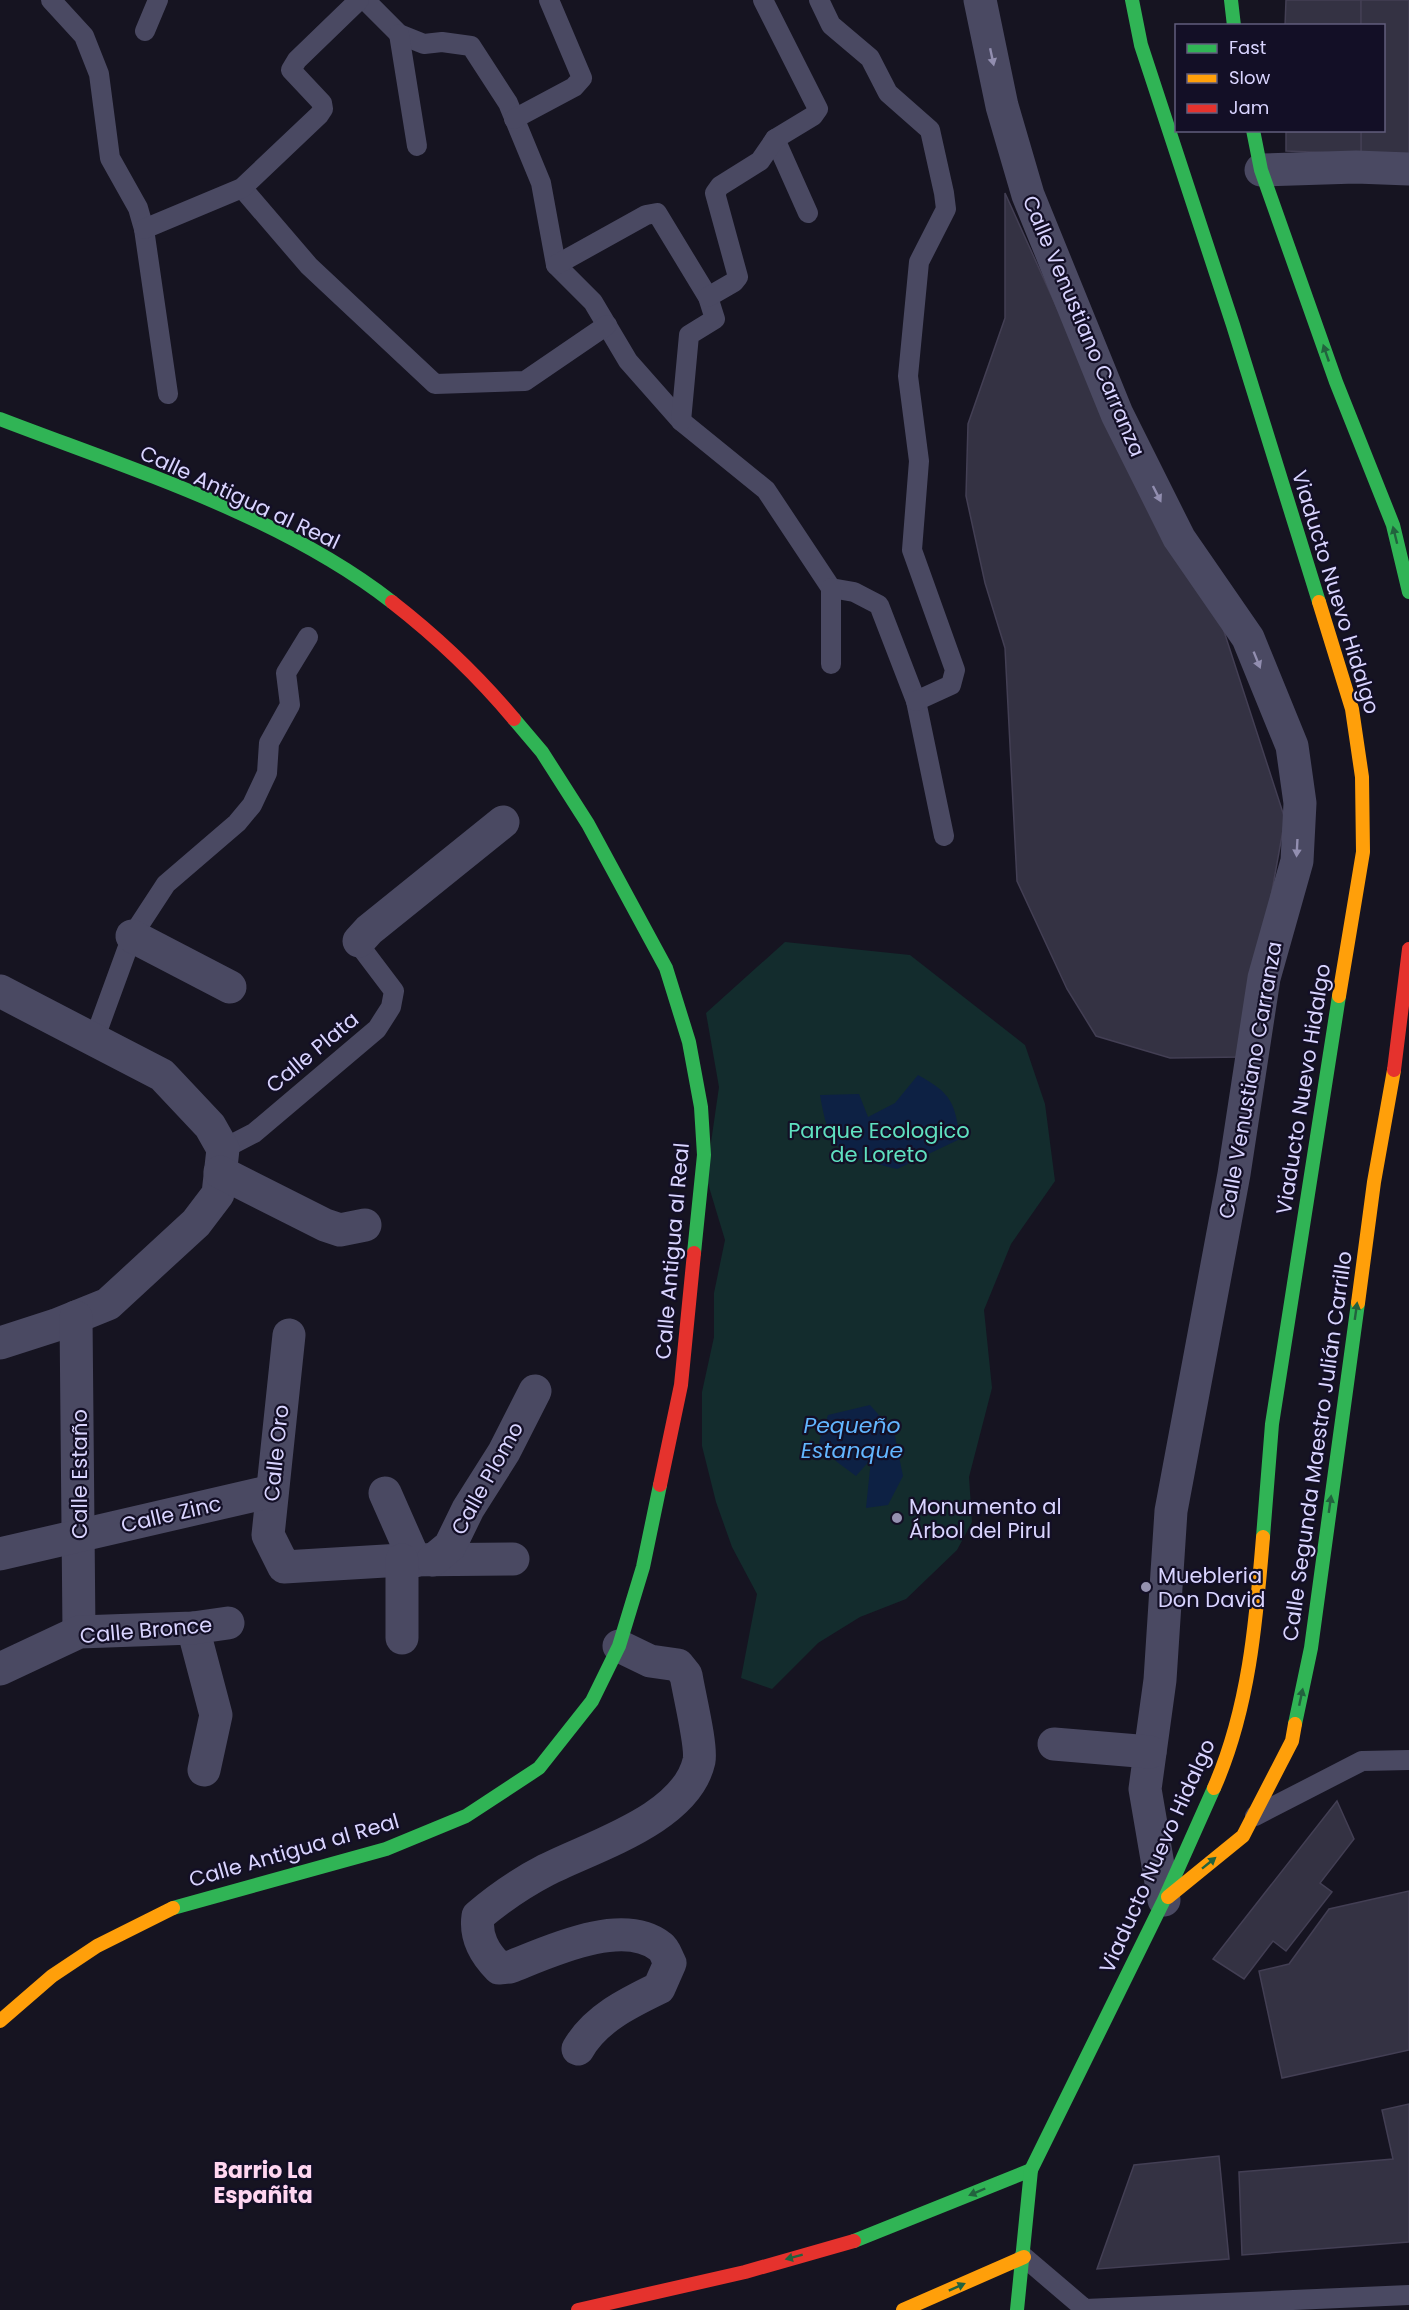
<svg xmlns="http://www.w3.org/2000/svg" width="1409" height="2310" viewBox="0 0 1409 2310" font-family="Poppins,sans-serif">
<rect width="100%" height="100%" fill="#161421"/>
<!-- green -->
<path fill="#132c2d" d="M 785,942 L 910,955 L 1025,1045 L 1045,1104 L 1055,1181 L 1011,1244 L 984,1310 L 992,1388 L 969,1477 L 972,1522 L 957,1550 L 906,1599 L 860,1617 L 818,1643 L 772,1689 L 741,1678 L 757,1594 L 732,1547 L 716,1502 L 702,1446 L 702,1392 L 714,1337 L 714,1293 L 725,1240 L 706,1177 L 719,1087 L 706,1013 Z"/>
<!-- water -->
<g fill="#0d2144">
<path d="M 918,1075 C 951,1093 955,1102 960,1139 L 897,1169 C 841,1155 830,1155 820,1095 L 859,1094 L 868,1117 L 895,1103 Z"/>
<path d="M 870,1405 L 894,1432 L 903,1476 L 888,1505 L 866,1508 L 871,1459 L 856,1476 L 837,1462 L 819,1442 L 828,1415 Z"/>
</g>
<!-- building -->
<g fill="#343243" stroke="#433f54" stroke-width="1.5">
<path d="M 1286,0 L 1361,0 L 1361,26 L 1285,26 Z"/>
<path d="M 1361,0 L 1409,0 L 1409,156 L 1361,154 L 1361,130 L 1384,130 L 1384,26 L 1361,26 Z"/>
<path d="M 1286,130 L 1361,130 L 1361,154 L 1286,151 Z"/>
<path d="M 1005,193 L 1057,308 L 1221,622 L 1285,819 L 1242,1057 L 1170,1058 L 1096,1036 L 1067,989 L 1017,881 L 1005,648 L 985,583 L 966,496 L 968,424 L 1005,318 Z"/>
<path d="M 1337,1801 L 1354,1839 L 1320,1883 L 1332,1892 L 1286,1951 L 1273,1941 L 1244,1979 L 1213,1959 Z"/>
<path d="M 1409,1891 L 1409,2050 L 1282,2078 L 1259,1971 L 1289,1964 L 1329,1909 Z"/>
<path d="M 1409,2104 L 1409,2242 L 1242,2255 L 1239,2172 L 1393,2159 L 1382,2110 Z"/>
<path d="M 1219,2156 L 1229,2259 L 1097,2269 L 1134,2165 Z"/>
</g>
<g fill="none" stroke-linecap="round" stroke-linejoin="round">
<!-- lane -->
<g stroke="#4a4962" stroke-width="20">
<path d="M 51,0 L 84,36 L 99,74 L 110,158 L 138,208 L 144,229 L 168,394"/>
<path d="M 365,0 L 399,34 L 424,44 L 442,42 L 471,46 L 508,103 L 541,183 L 556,265 L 593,302 L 628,361 L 681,421 L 766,490 L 831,588 L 854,592 L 879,605 L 916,701 L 944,836"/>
<path d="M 819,0 L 831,25 L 870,58 L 888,93 L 930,130 L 944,193 L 946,209 L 919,262 L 908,376 L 919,461 L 912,550 L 955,670 L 951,685 L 916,701"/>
<path d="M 145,31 L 158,0"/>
<path d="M 399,34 L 417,146"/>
<path d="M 514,119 L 574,87 L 582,78 L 549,0"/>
<path d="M 775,139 L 808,213"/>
<path d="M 242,188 L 309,266 L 435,384 L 525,381 L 607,325"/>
<path d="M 144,229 L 242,188 L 319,115 L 323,109 L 322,103 L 291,70 L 297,60 L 359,0"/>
<path d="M 556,265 L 646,215 L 657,213 L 708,297 L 715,319 L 689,335 L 681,421"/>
<path d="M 708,297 L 734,282 L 738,277 L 715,193 L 720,186 L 760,161 L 775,139 L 813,116 L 818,109 L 763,0"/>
<path d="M 831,664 L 831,588"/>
<path d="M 94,1040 L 132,936 L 166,884 L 237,823 L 252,805 L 267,773 L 269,743 L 290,705 L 286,673 L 308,637"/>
<path d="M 223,1149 L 254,1133 L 377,1029 L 391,1007 L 394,991 L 363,950 L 359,941"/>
<path d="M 1255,1816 L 1362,1761 L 1409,1760"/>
<path d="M 1024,2257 L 1085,2309 L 1409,2295"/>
</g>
<!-- street -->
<g stroke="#4a4962" stroke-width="33">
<path d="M 980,0 L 1002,106 L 1028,195 L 1117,414 L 1179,538 L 1248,638 L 1292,746 L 1300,803 L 1297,861 L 1264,978 L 1234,1174 L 1171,1511 L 1160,1680 L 1145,1789 L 1164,1900"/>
<path d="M 1261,170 L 1356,167 L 1409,169"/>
<path d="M 132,936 L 230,987"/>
<path d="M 359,941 L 369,930 L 503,822"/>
<path d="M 0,991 L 162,1075 L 210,1126 L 223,1149 L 218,1194 L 196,1223 L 108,1304 L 56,1325 L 0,1343"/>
<path d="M 220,1172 L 325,1225 L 340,1230 L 365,1225"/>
<path d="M 76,1317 L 79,1632"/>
<path d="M 289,1335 L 268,1535 L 284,1567 L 402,1560 L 513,1559"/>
<path d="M 385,1493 L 415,1561"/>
<path d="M 0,1554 L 272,1491"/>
<path d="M 433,1560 L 450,1546 L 468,1509 L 504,1452 L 535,1391"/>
<path d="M 193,1628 L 216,1715 L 204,1770"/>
<path d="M 402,1638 L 402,1560"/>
<path d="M 0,1669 L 79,1632 L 193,1628 L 228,1623"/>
<path d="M 1054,1744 L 1150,1752"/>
<path d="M 578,2049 C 595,2019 628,2003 659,1988 L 670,1963 C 667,1958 665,1950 661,1947 C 623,1916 548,1952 510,1967 L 499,1968 C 484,1953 475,1937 478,1916 C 499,1898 521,1883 546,1870 C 593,1846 686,1819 699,1761 C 702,1746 689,1694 686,1675 L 678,1665 L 650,1661 L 619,1646"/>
</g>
<!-- fast -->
<g stroke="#30b455" stroke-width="14">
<path d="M 1132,0 L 1141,45 L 1233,325 L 1319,602"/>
<path d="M 1231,0 L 1234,26"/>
<path d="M 1253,130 L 1261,170 L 1336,382 L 1393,525 L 1409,592"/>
<path d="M 0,419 C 130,469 282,516 392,602"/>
<path d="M 514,719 L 542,752 L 588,824 L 666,968 L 689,1042 L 701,1107 L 704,1155 L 694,1253"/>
<path d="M 1263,1537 L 1272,1424 L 1339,996"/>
<path d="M 1295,1724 L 1311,1648 L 1358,1303"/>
<path d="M 173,1908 L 386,1849 L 466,1816 L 539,1768 L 592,1701 L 619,1646 L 643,1567 L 660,1485"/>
<path d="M 854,2241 L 1031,2170"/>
<path d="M 1017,2310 L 1031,2170 L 1164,1900 L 1214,1788"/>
</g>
<!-- slow -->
<g stroke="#ff9f0a" stroke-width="14">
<path d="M 1319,602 L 1352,709 L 1362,777 L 1363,852 L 1339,996"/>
<path d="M 1358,1303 L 1374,1182 L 1394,1070"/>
<path d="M 1214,1788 C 1249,1709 1256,1622 1263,1537"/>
<path d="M 1168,1897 L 1243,1836 L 1292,1741 L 1295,1724"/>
<path d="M 0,2021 L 52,1976 L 97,1946 L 173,1908"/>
<path d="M 903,2310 L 1024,2257"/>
</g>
<!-- jam -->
<g stroke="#e5322d" stroke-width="14">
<path d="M 392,602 C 437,637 478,676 514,719"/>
<path d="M 1394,1070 L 1409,949"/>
<path d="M 660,1485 L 681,1385 L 694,1253"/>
<path d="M 578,2310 L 745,2272 L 854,2241"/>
</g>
</g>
<!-- one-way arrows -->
<defs><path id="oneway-solid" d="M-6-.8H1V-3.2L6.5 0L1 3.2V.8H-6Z" transform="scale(1.5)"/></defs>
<g fill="#928eb0">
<use href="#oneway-solid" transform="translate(992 57) rotate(78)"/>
<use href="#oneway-solid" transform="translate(1157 494) rotate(63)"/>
<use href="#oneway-solid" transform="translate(1257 660) rotate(68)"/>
<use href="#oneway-solid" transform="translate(1297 848) rotate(93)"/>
</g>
<g fill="#22623e">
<use href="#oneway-solid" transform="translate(1326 353) rotate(-109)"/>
<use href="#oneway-solid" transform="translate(1395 535) rotate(-104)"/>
<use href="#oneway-solid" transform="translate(1356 1311) rotate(-82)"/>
<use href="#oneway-solid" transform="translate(1330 1504) rotate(-82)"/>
<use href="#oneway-solid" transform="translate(1301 1697) rotate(-78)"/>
<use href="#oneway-solid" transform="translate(1209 1863) rotate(-39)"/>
<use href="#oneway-solid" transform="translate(977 2192) rotate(157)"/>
<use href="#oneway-solid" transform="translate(794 2257) rotate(165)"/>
<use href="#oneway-solid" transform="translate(957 2287) rotate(-24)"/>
</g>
<!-- markers -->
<g fill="#9591b1" stroke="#130f26" stroke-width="2">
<circle cx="897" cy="1518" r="6"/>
<circle cx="1146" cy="1587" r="6"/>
</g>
<g text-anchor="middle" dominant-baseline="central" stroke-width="4.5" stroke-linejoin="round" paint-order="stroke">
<!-- street labels -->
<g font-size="21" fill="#d9d4ff" stroke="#130f26">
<text transform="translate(1084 326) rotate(67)">Calle Venustiano Carranza</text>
<text transform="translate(240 497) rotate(25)">Calle Antigua al Real</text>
<text transform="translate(1336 592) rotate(73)">Viaducto Nuevo Hidalgo</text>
<text transform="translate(312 1052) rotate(-40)">Calle Plata</text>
<text transform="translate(1250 1080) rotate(-80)">Calle Venustiano Carranza</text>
<text transform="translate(1303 1089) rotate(-81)">Viaducto Nuevo Hidalgo</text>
<text transform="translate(672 1251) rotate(-85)">Calle Antigua al Real</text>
<text transform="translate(1317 1446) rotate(-82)">Calle Segunda Maestro Julián Carrillo</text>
<text transform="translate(276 1453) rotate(-84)">Calle Oro</text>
<text transform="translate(79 1474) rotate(-90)">Calle Estaño</text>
<text transform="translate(487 1478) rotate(-61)">Calle Plomo</text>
<text transform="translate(171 1514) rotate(-13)">Calle Zinc</text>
<text transform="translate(146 1630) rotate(-5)">Calle Bronce</text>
<text transform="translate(294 1850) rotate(-16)">Calle Antigua al Real</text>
<text transform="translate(1157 1856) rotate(-66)">Viaducto Nuevo Hidalgo</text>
</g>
<!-- park labels -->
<g font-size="21" fill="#5fe0c0" stroke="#130f26">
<text x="879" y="1130">Parque Ecologico<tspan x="879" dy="24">de Loreto</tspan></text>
</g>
<!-- poi labels -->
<g font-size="21" fill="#d9d4ff" stroke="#130f26" text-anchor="start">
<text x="909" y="1506">Monumento al<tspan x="909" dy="24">Árbol del Pirul</tspan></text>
<text x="1158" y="1575">Muebleria<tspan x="1158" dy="24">Don David</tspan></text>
</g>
<!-- water labels -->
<g font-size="22" font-style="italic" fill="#62b6ff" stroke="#130f26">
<text x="852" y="1425">Pequeño<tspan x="852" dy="25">Estanque</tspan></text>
</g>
<!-- neighbourhood labels -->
<g font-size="22" font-weight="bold" fill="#ffd6f0" stroke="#130f26">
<text x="263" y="2170">Barrio La<tspan x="263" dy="25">Españita</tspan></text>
</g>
</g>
<!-- legend -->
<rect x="1175" y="24" width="210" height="108" fill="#130f26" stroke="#625e7d" stroke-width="1.5"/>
<rect x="1187" y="44" width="30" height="9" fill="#30b455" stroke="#625e7d" stroke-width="1.5"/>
<text x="1229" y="54" font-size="18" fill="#d9d4ff">Fast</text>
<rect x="1187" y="74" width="30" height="9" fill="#ff9f0a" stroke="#625e7d" stroke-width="1.5"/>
<text x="1229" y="84" font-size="18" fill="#d9d4ff">Slow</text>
<rect x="1187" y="104" width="30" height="9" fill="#e5322d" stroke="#625e7d" stroke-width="1.5"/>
<text x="1229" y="114" font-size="18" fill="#d9d4ff">Jam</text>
</svg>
